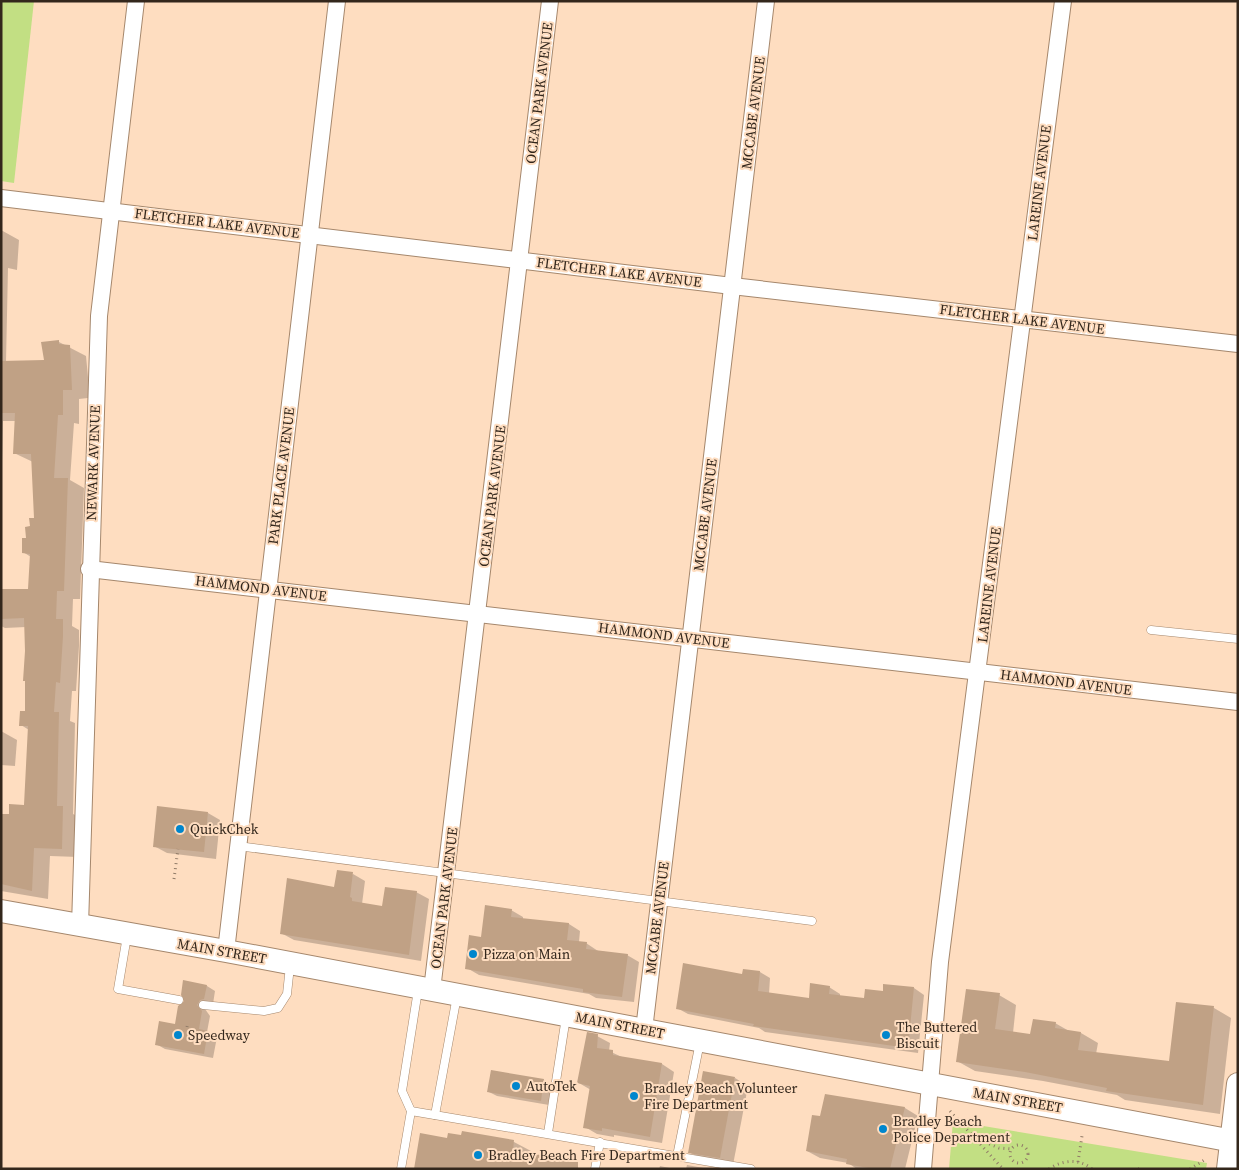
<svg xmlns="http://www.w3.org/2000/svg" width="1239" height="1170" viewBox="0 0 1239 1170" font-family="'Source Serif 4',serif">
<rect width="100%" height="100%" fill="#feddc0"/>
<!-- green -->
<g fill="#c2df83">
<path d="M 1,1 L 34,1 L 14,183 L 1,181 Z"/>
<path d="M 953,1121 L 1207,1163 L 1206,1169 L 949,1169 Z"/>
</g>
<!-- shadow -->
<g fill="#0003">
<path d="M 1,230 L 19,240 L 17,270 L 8,268 L 6,362 L 46,361 L 59,342 L 86,356 L 88,377 L 88,398 L 79,399 L 79,424 L 74,423 L 70,480 L 84,488 L 80,599 L 73,599 L 72,626 L 79,630 L 79,646 L 76,691 L 72,691 L 70,721 L 75,723 L 73,814 L 79,817 L 78,857 L 50,856 L 48,899 L 1,891 L 1,815 L 10,815 L 25,806 L 29,730 L 21,725 L 26,713 L 26,627 L 5,628 L 1,626 L 1,590 L 29,591 L 31,557 L 23,552 L 35,519 L 33,462 L 14,453 L 16,421 L 3,421 L 1,501 Z"/>
<path d="M 1,731 L 17,740 L 15,766 L 1,765 Z"/>
<path d="M 208,813 L 220,820 L 216,859 L 167,853 L 154,846 Z"/>
<path d="M 353,874 L 365,881 L 362,904 L 383,907 L 416,892 L 429,899 L 421,961 L 294,940 L 281,933 Z"/>
<path d="M 511,910 L 523,917 L 523,919 L 569,924 L 580,931 L 579,942 L 586,943 L 598,951 L 627,955 L 639,962 L 634,1002 L 596,998 L 589,994 L 479,975 L 467,968 L 482,938 Z"/>
<path d="M 760,972 L 770,978 L 769,994 L 810,999 L 829,987 L 840,994 L 840,996 L 865,1000 L 884,992 L 914,988 L 924,995 L 918,1053 L 765,1032 L 759,1028 L 688,1014 L 677,1008 L 743,975 Z"/>
<path d="M 184,982 L 207,986 L 215,991 L 213,1004 L 205,1009 L 210,1016 L 207,1032 L 217,1037 L 213,1058 L 165,1049 L 156,1044 L 176,1026 L 186,1002 Z"/>
<path d="M 999,995 L 1016,1005 L 1013,1033 L 1031,1035 L 1055,1023 L 1069,1031 L 1081,1033 L 1098,1043 L 1096,1054 L 1170,1063 L 1177,1003 L 1214,1008 L 1231,1018 L 1220,1114 L 1125,1100 L 1117,1095 L 1043,1081 L 975,1071 L 957,1061 Z"/>
<path d="M 597,1036 L 610,1043 L 609,1051 L 624,1058 L 662,1064 L 674,1072 L 662,1143 L 614,1135 L 614,1137 L 597,1134 L 585,1127 L 591,1090 L 579,1083 Z"/>
<path d="M 492,1071 L 544,1080 L 552,1085 L 549,1105 L 497,1096 L 489,1092 Z"/>
<path d="M 735,1078 L 748,1086 L 733,1165 L 702,1159 L 689,1152 Z"/>
<path d="M 826,1095 L 905,1108 L 918,1116 L 905,1169 L 857,1169 L 848,1163 L 820,1158 L 807,1151 L 821,1118 Z"/>
<path d="M 448,1140 L 514,1142 L 531,1151 L 530,1154 L 567,1161 L 580,1169 L 415,1169 Z"/>
<path d="M 687,1165 L 709,1169 L 686,1169 Z"/>
<path d="M 660,1166 L 674,1169 L 659,1169 Z"/>
</g>
<!-- building -->
<g fill="#c0a185">
<path d="M 59,340 L 59,344 L 70,345 L 72,390 L 63,390 L 63,415 L 58,415 L 54,478 L 68,478 L 64,591 L 57,591 L 56,619 L 63,619 L 63,636 L 60,683 L 56,682 L 54,712 L 59,712 L 57,806 L 63,806 L 62,849 L 34,848 L 32,891 L 1,884 L 1,814 L 9,814 L 9,804 L 24,805 L 28,726 L 19,726 L 20,711 L 25,711 L 25,681 L 23,681 L 25,651 L 24,618 L 1,619 L 1,589 L 28,589 L 30,554 L 22,553 L 22,538 L 26,538 L 25,527 L 30,526 L 29,518 L 34,518 L 31,454 L 13,454 L 15,413 L 1,413 L 1,361 L 44,360 L 41,342 Z"/>
<path d="M 157,806 L 208,812 L 204,852 L 153,847 Z"/>
<path d="M 337,870 L 353,872 L 350,897 L 352,898 L 352,901 L 382,906 L 385,887 L 417,891 L 409,955 L 280,934 L 287,878 L 334,887 Z"/>
<path d="M 485,905 L 512,909 L 511,917 L 569,923 L 567,940 L 587,942 L 586,949 L 628,954 L 622,997 L 583,992 L 583,989 L 465,969 L 469,935 L 481,937 Z"/>
<path d="M 683,963 L 742,974 L 743,969 L 760,971 L 758,991 L 809,998 L 810,983 L 830,986 L 829,994 L 864,998 L 865,989 L 883,991 L 883,984 L 914,987 L 908,1048 L 753,1026 L 754,1024 L 676,1009 Z"/>
<path d="M 183,980 L 207,985 L 204,999 L 200,1000 L 197,1005 L 202,1011 L 199,1029 L 208,1031 L 204,1054 L 155,1045 L 159,1021 L 175,1024 L 178,1006 L 184,1001 L 181,995 Z"/>
<path d="M 966,989 L 1000,993 L 995,1029 L 1030,1034 L 1033,1019 L 1056,1022 L 1055,1028 L 1081,1032 L 1078,1050 L 1169,1061 L 1176,1002 L 1214,1006 L 1203,1105 L 1106,1091 L 1107,1088 L 1025,1072 L 956,1062 Z"/>
<path d="M 587,1032 L 598,1034 L 597,1048 L 613,1050 L 613,1055 L 662,1063 L 650,1137 L 602,1128 L 602,1131 L 583,1128 L 590,1086 L 577,1083 Z"/>
<path d="M 491,1070 L 544,1079 L 541,1101 L 487,1092 Z"/>
<path d="M 703,1071 L 735,1077 L 720,1158 L 688,1153 Z"/>
<path d="M 825,1094 L 905,1107 L 890,1169 L 874,1169 L 846,1164 L 847,1159 L 806,1151 L 812,1115 L 820,1116 Z"/>
<path d="M 462,1131 L 514,1140 L 513,1150 L 578,1162 L 578,1169 L 414,1169 L 420,1133 L 447,1138 L 448,1133 L 461,1135 Z"/>
</g>
<g fill="none" stroke-linecap="round" stroke-linejoin="round">
<!-- lane casing -->
<g stroke="#a5876c" stroke-width="9">
<g id="lane">
<path d="M 1151,630 L 1238,639"/>
<path d="M 238,846 L 812,921"/>
<path d="M 127,936 L 118,989 L 179,1000"/>
<path d="M 203,1005 L 264,1011 L 278,1008 L 287,994 L 290,966"/>
<path d="M 411,1111 L 751,1169"/>
<path d="M 435,1115 L 457,996"/>
<path d="M 548,1133 L 566,1017"/>
<path d="M 677,1156 L 700,1042"/>
<path d="M 401,1169 L 411,1111 L 402,1091 L 418,990"/>
<path d="M 595,1169 L 600,1142"/>
</g>
</g>
<!-- street casing -->
<g stroke="#a5876c" stroke-width="18">
<g id="street">
<path d="M 1,198 L 732,286 L 1238,344"/>
<path d="M 89,569 L 1238,702"/>
<path d="M 80,926 L 99,316 L 136,1"/>
<path d="M 226,951 L 337,1"/>
<path d="M 432,990 L 550,1"/>
<path d="M 644,1030 L 766,1"/>
<path d="M 923,1169 L 940,962 L 1063,1"/>
</g>
</g>
<!-- secondary casing -->
<g stroke="#a5876c" stroke-width="24">
<g id="secondary">
<path d="M 1,911 L 226,951 L 1238,1142"/>
<path d="M 1228,1169 L 1238,1084"/>
</g>
</g>
<!-- path -->
<g stroke="#907b67" stroke-width="3" stroke-dasharray="1 4" stroke-linecap="butt">
<path d="M 174,879 L 178,849"/>
<path d="M 187,1027 L 188,1023"/>
<path d="M 950,1111 L 1003,1169"/>
<path d="M 980,1140 L 999,1148 L 1011,1149"/>
<circle cx="1019" cy="1154" r="9"/>
<path d="M 1078,1162 L 1082,1136"/>
<path d="M 1049,1169 C 1062,1160 1079,1158 1092,1169"/>
<path d="M 1138,1169 L 1140,1169"/>
<path d="M 1190,1169 L 1206,1159"/>
</g>
<!-- lane -->
<use href="#lane" stroke="#fff" stroke-width="8"/>
<!-- street -->
<use href="#street" stroke="#fff" stroke-width="16"/>
<!-- secondary -->
<use href="#secondary" stroke="#fff" stroke-width="22"/>
</g>
<!-- markers -->
<g fill="#0086cd" stroke="#feddc0" stroke-width="2">
<circle cx="180" cy="829" r="5"/>
<circle cx="473" cy="954" r="5"/>
<circle cx="178" cy="1035" r="5"/>
<circle cx="886" cy="1035" r="5"/>
<circle cx="516" cy="1086" r="5"/>
<circle cx="634" cy="1096" r="5"/>
<circle cx="883" cy="1129" r="5"/>
<circle cx="478" cy="1155" r="5"/>
</g>
<g text-anchor="middle" dominant-baseline="central" stroke-width="4" stroke-linejoin="round" paint-order="stroke">
<!-- street labels -->
<g font-size="14" fill="#33271c" stroke="#feddc0">
<text transform="translate(539 93) rotate(-83)">OCEAN PARK AVENUE</text>
<text transform="translate(753 113) rotate(-83)">MCCABE AVENUE</text>
<text transform="translate(1039 183) rotate(-83)">LAREINE AVENUE</text>
<text transform="translate(217 223) rotate(7)">FLETCHER LAKE AVENUE</text>
<text transform="translate(619 272) rotate(7)">FLETCHER LAKE AVENUE</text>
<text transform="translate(1022 319) rotate(7)">FLETCHER LAKE AVENUE</text>
<text transform="translate(93 463) rotate(-88)">NEWARK AVENUE</text>
<text transform="translate(281 476) rotate(-83)">PARK PLACE AVENUE</text>
<text transform="translate(492 496) rotate(-83)">OCEAN PARK AVENUE</text>
<text transform="translate(705 515) rotate(-83)">MCCABE AVENUE</text>
<text transform="translate(989 585) rotate(-83)">LAREINE AVENUE</text>
<text transform="translate(261 588) rotate(7)">HAMMOND AVENUE</text>
<text transform="translate(664 635) rotate(7)">HAMMOND AVENUE</text>
<text transform="translate(1066 682) rotate(7)">HAMMOND AVENUE</text>
<text transform="translate(444 898) rotate(-83)">OCEAN PARK AVENUE</text>
<text transform="translate(657 918) rotate(-83)">MCCABE AVENUE</text>
<text transform="translate(222 951) rotate(10)">MAIN STREET</text>
<text transform="translate(620 1025) rotate(11)">MAIN STREET</text>
<text transform="translate(1018 1100) rotate(10)">MAIN STREET</text>
</g>
<!-- poi labels -->
<g font-size="14" fill="#33271c" stroke="#feddc0" text-anchor="start">
<text x="190" y="829">QuickChek</text>
<text x="483" y="954">Pizza on Main</text>
<text x="896" y="1027">The Buttered<tspan x="896" dy="16">Biscuit</tspan></text>
<text x="188" y="1035">Speedway</text>
<text x="526" y="1086">AutoTek</text>
<text x="644" y="1088">Bradley Beach Volunteer<tspan x="644" dy="16">Fire Department</tspan></text>
<text x="893" y="1121">Bradley Beach<tspan x="893" dy="16">Police Department</tspan></text>
<text x="488" y="1155">Bradley Beach Fire Department</text>
</g>
</g>
<!-- border -->
<rect width="1239" height="1170" fill="none" stroke="#33271c" stroke-width="5"/>
</svg>
